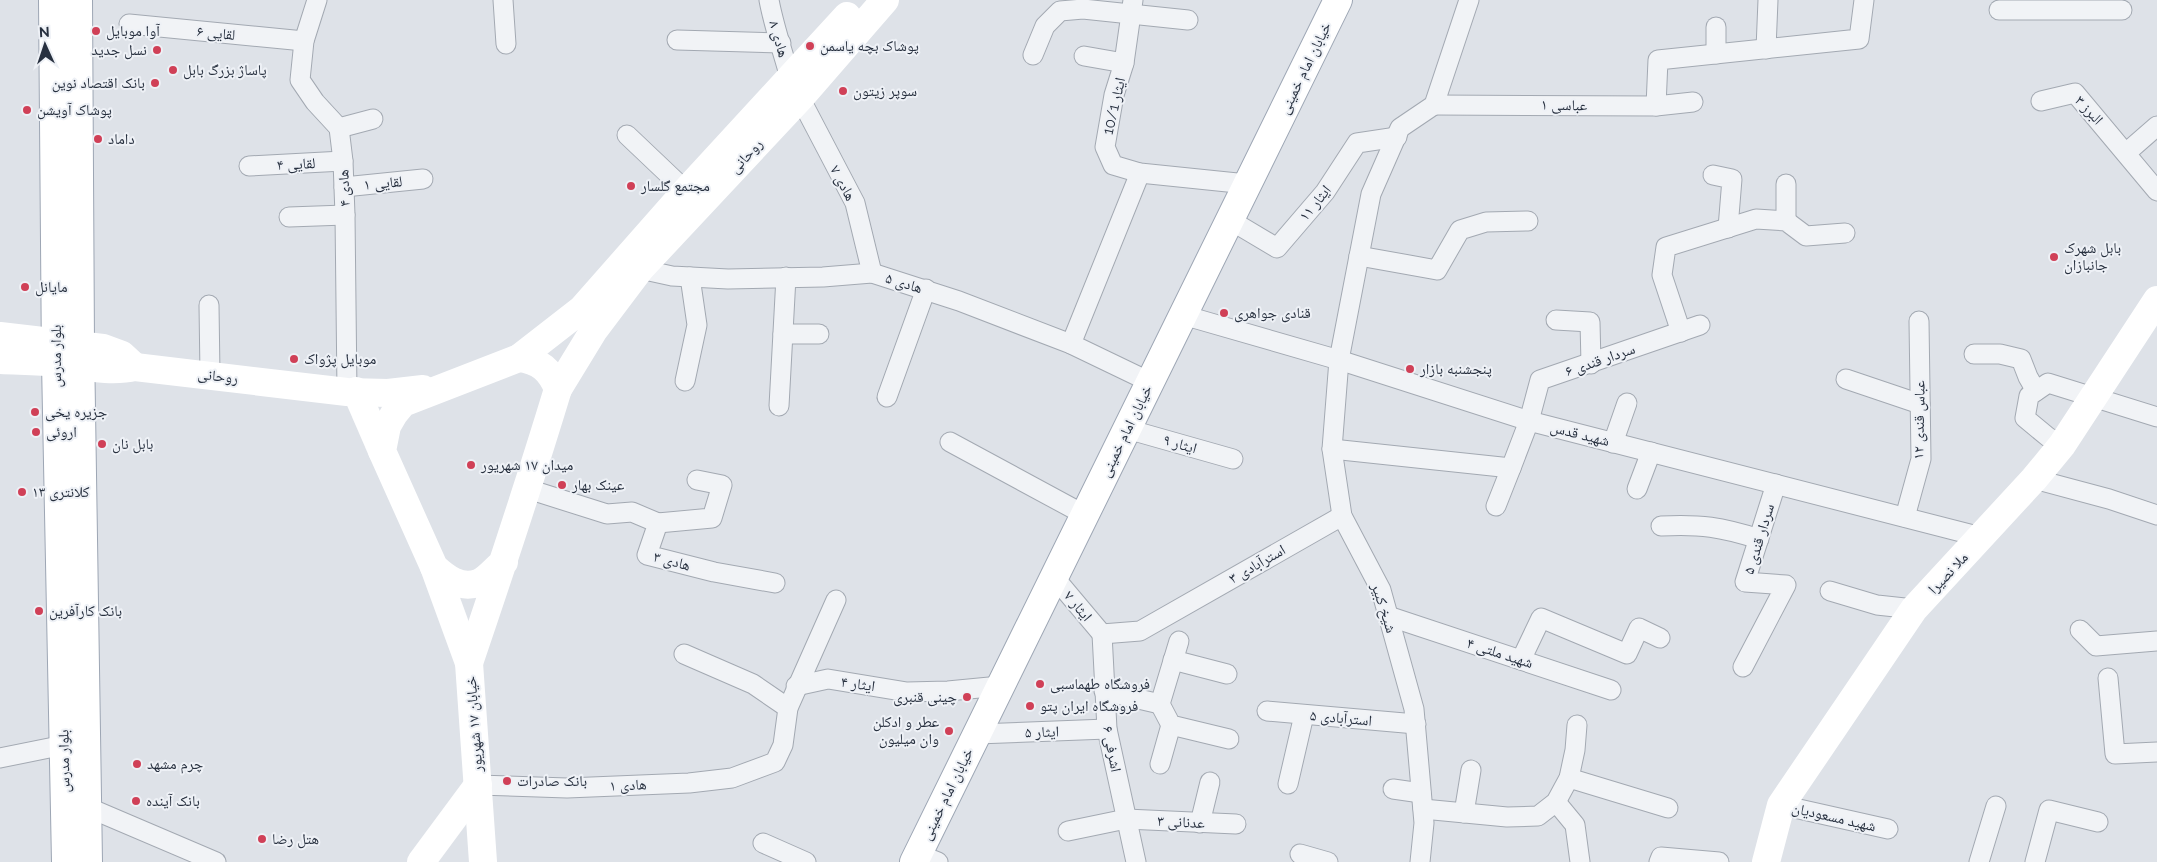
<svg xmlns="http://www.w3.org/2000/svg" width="2157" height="862" viewBox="0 0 2157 862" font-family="Raleway,'Noto Naskh Arabic',sans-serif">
<rect width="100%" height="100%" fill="#dee2e8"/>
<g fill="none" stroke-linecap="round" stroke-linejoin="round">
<!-- street casing -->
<g stroke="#a3a9b2" stroke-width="21">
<g id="street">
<path d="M 317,0 L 304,41 L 300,80 L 315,102 L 339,128 L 343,161 L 345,215 L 347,392"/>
<path d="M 503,0 L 506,44"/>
<path d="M 769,0 C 774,27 783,52 790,78"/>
<path d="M 1133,0 L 1124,63 L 1114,95 L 1105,147 L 1113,165 L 1140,173 L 1247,184"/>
<path d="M 1999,10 L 2122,10"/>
<path d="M 129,24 L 304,41"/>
<path d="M 677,40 L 781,43"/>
<path d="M 1766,49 L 1768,0"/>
<path d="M 1716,54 L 1716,27"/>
<path d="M 1033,55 L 1045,26 L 1060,11 L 1083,9 L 1188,20"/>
<path d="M 1084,56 L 1124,63"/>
<path d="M 800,98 L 855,203 L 872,273"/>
<path d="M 2041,101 L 2075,93 L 2157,191"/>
<path d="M 1434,105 L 1656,106 L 1693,102"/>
<path d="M 1656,106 L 1658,60 L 1859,39 L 1864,0"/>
<path d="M 339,128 L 373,119"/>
<path d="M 627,135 L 686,191"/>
<path d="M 2126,153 L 2157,126"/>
<path d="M 249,166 L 343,161"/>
<path d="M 1713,175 L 1732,179 L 1728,228"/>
<path d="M 1786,184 L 1786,221"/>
<path d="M 344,187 L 423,179"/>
<path d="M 289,217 L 345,215"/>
<path d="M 1230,220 L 1277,248 L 1325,192 L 1357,143 L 1397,137"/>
<path d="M 1359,256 L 1437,270 L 1460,230 L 1486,222 L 1528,221"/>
<path d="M 640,269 L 672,276 L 728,279 L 823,277 L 872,273 L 959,301 L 1071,344 L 1150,382"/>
<path d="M 209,305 L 210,375"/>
<path d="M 1183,315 L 1339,360 L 1529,421 L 1981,537"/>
<path d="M 1556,320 L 1590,322 L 1591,364"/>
<path d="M 1681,332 L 1662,275 L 1666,247 L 1756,219 L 1786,221 L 1806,236 L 1845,233"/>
<path d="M 783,334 L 819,334"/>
<path d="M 1071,344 L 1140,173"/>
<path d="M 1974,354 L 2000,354 L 2021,359 L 2028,377 L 2036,391"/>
<path d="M 1846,379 L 1920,404"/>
<path d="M 685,381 L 697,325 L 690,277"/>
<path d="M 887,397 L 926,289"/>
<path d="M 779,406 L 786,277"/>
<path d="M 1127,429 L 1233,459"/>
<path d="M 950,442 L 1085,515"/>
<path d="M 1613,443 L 1627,403"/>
<path d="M 2062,445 L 2048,437 L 2025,418 L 2029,396 L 2048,383 L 2157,417"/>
<path d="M 1332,449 L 1511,468 L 1529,421 L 1540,380 L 1700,325"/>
<path d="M 2034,479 L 2109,499 L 2157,515"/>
<path d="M 528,489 L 607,514 L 632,512 L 658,523 L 647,555 L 714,572 L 775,583"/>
<path d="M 1637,489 L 1651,452"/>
<path d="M 1496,506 L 1511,468"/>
<path d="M 1905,517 L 1921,459 L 1919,321"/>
<path d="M 658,523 L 712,518 L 722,485 L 697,480"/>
<path d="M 1661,526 C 1701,524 1721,527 1759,539"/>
<path d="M 1053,580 L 1060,584 L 1102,634"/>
<path d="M 1830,591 L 1877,605 L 1914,609"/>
<path d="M 1388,616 L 1611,690"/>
<path d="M 2080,630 L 2096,646 L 2157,641"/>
<path d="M 1102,634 L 1140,631 L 1342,516"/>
<path d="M 1102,634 L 1107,729 L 1136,862"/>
<path d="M 1179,641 L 1160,704 L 1171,725 L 1229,739"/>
<path d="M 684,654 L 753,684 L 788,708"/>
<path d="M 1173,660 L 1227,674"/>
<path d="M 1521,660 L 1541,618 L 1627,654 L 1639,628 L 1660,638"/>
<path d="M 1743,667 L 1786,585 L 1745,582 L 1776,484"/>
<path d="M 2108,678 L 2115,754 L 2157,752"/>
<path d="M 796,686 L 828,679 L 907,692 L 948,691 L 1000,686"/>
<path d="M 1104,691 L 1160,704"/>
<path d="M 1267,711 L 1416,724"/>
<path d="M 977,734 L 1107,729"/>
<path d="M 0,758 L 64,745"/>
<path d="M 1160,764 L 1171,725"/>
<path d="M 1569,778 L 1668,808"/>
<path d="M 1288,784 L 1304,715"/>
<path d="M 478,785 L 567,788 L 689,783 L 732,778 L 775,762 L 783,745 L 788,708 L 836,600"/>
<path d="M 1393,789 L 1421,793"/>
<path d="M 1556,802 L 1575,825 L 1580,862"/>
<path d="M 1781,805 L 1888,829"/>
<path d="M 87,807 L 216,862"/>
<path d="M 1423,809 L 1507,817 L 1538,816 L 1556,802 L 1569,778 L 1575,750 L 1577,725"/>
<path d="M 1464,813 L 1471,770"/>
<path d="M 1200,823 L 1210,782"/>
<path d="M 1068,831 L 1126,819 L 1236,824"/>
<path d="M 763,843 L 806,862"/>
<path d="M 918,854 L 938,862"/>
<path d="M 1300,854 L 1328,862"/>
<path d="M 1420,862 L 1424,823 L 1414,709 L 1381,590 L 1342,516 L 1332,449 L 1339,360 L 1371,194 L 1400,128 L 1434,105 L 1469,0"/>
<path d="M 1659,862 L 1661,857 L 1719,862"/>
<path d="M 1979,862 L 1996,806"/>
<path d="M 2035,862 L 2049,810 L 2098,822"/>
</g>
</g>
<!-- primary casing -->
<g stroke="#9da6b4" stroke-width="30">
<g id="primary">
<path d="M 53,0 L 56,363 L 66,862"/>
<path d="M 78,0 L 80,345 L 88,862"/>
<path d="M 914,862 L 1338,0"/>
</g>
</g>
<!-- street -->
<use href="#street" stroke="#f1f3f6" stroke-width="19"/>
<!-- secondary -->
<g stroke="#fff" stroke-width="28">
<path d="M 0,336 L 103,348 L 122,355 L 135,367"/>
<path d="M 519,358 L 582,309 L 686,191 L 847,16"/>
<path d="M 0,360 C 19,361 39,361 58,363 C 83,366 110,373 135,367 L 347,392 L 388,393 L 423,389"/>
<path d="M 558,389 L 594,330 L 640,269 L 800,98 L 885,0"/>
<path d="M 356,391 L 382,451"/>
<path d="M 434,567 L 469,663 L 483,862"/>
<path d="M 469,663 C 500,572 530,481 558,389 C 550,370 540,361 519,358 L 403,403 L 394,414 L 387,426 L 382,451 L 434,567 C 446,578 460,589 478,583 C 487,580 496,568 504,562"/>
<path d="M 421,862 L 478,785"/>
<path d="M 1766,862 L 1781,805 L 1914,609 L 2034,479 L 2062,445 L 2157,300"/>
</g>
<!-- primary -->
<use href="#primary" stroke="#fff" stroke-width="28"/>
</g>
<!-- markers -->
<g fill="#d04057" stroke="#eef1f6" stroke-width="2">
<circle cx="96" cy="31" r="5"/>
<circle cx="810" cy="46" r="5"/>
<circle cx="157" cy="50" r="5"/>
<circle cx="173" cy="70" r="5"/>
<circle cx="155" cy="83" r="5"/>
<circle cx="843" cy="91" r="5"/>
<circle cx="27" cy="110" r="5"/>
<circle cx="98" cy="139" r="5"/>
<circle cx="631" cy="186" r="5"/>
<circle cx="2054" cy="257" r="5"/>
<circle cx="25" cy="287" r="5"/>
<circle cx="1224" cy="313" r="5"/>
<circle cx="294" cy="359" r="5"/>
<circle cx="1410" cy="369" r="5"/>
<circle cx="35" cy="412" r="5"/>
<circle cx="36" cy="432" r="5"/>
<circle cx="102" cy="444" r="5"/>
<circle cx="471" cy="465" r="5"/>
<circle cx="562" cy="485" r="5"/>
<circle cx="22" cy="492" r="5"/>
<circle cx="39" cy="611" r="5"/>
<circle cx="1040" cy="684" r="5"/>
<circle cx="967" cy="697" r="5"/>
<circle cx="1030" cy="706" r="5"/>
<circle cx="949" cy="731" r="5"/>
<circle cx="137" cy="764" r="5"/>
<circle cx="507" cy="781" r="5"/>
<circle cx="136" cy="801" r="5"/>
<circle cx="262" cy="839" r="5"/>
</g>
<g text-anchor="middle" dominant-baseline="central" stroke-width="4" stroke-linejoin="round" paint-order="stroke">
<!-- poi labels -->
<g font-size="15" fill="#27303f" stroke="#eef1f6" text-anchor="start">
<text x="106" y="31">آوا موبایل</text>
<text x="820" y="46">پوشاک بچه یاسمن</text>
<text x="147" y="50" text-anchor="end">نسل جدید</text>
<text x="183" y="70">پاساژ بزرگ بابل</text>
<text x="145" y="83" text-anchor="end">بانک اقتصاد نوین</text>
<text x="853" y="91">سوپر زیتون</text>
<text x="37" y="110">پوشاک آویشن</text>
<text x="108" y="139">داماد</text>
<text x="641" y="186">مجتمع گلسار</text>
<text x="2064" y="248">بابل شهرک<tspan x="2064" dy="17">جانبازان</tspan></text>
<text x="35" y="287">مایانل</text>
<text x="1234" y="313">قنادی جواهری</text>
<text x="304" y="359">موبایل پژواک</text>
<text x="1420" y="369">پنجشنبه بازار</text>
<text x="45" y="412">جزیره یخی</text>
<text x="46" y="432">اروئی</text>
<text x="112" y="444">بابل نان</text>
<text x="481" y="465">میدان ۱۷ شهریور</text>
<text x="572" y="485">عینک بهار</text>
<text x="32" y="492">کلانتری ۱۳</text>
<text x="49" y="611">بانک کارآفرین</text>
<text x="1050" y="684">فروشگاه طهماسبی</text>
<text x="957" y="697" text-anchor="end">چینی قنبری</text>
<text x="1040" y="706">فروشگاه ایران پتو</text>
<text x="939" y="722" text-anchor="end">عطر و ادکلن<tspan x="939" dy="17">وان میلیون</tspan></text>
<text x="147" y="764">چرم مشهد</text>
<text x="517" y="781">بانک صادرات</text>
<text x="146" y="801">بانک آینده</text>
<text x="272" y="839">هتل رضا</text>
</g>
<!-- street labels -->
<g font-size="15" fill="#27303f" stroke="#eef1f6">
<text transform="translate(216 33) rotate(6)">لقایی ۶</text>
<text transform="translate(779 39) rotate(74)">هادی ۸</text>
<text transform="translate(1305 68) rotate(-64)">خیابان امام خمینی</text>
<text transform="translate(1564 105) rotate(1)">عباسی ۱</text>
<text transform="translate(1114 106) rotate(-77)">ایثار 10/1</text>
<text transform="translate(2089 110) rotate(47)">البرز ۳</text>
<text transform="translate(746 156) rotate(-47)">روحانی</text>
<text transform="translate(296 164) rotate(-3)">لقایی ۴</text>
<text transform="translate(383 183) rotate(-5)">لقایی ۱</text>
<text transform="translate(843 183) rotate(62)">هادی ۷</text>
<text transform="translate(344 188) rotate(-92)">هادی ۴</text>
<text transform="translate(1315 203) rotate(-51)">ایثار ۱۱</text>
<text transform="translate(904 283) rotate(17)">هادی ۵</text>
<text transform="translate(56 356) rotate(-90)">بلوار مدرس</text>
<text transform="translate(1600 360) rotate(-19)">سردار قندی ۶</text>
<text transform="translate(218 376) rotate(7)">روحانی</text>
<text transform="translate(1919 420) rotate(-89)">عباس قندی ۱۲</text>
<text transform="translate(1126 431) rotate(-64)">خیابان امام خمینی</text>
<text transform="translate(1580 434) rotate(14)">شهید قدس</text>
<text transform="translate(1180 444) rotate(16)">ایثار ۹</text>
<text transform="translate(1759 539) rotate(-73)">سردار قندی ۵</text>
<text transform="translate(672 561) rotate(15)">هادی ۳</text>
<text transform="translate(1257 564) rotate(-30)">استرآبادی ٣</text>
<text transform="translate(1948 573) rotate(-47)">ملا نصیرا</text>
<text transform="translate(1078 606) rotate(50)">ایثار ۷</text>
<text transform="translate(1384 608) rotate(72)">شیخ کبیر</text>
<text transform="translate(1500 653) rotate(18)">شهید ملتی ۴</text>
<text transform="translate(858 684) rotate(8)">ایثار ۴</text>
<text transform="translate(1341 718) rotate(5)">استرآبادی ۵</text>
<text transform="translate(474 724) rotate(-94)">خیابان ۱۷ شهریور</text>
<text transform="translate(1042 732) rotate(-2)">ایثار ۵</text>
<text transform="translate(1112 749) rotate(79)">اشرفی ۶</text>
<text transform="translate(64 761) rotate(-91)">بلوار مدرس</text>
<text transform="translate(628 785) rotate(-2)">هادی ۱</text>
<text transform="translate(947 794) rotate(-64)">خیابان امام خمینی</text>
<text transform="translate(1834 817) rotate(13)">شهید مسعودیان</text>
<text transform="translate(1181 822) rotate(3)">عدنانی ۳</text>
</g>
</g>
<!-- north arrow -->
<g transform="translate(45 45) rotate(357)" stroke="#eef1f6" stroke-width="4" paint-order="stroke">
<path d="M0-4L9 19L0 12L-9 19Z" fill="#27303f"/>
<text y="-8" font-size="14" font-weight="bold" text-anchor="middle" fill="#27303f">N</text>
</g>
</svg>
